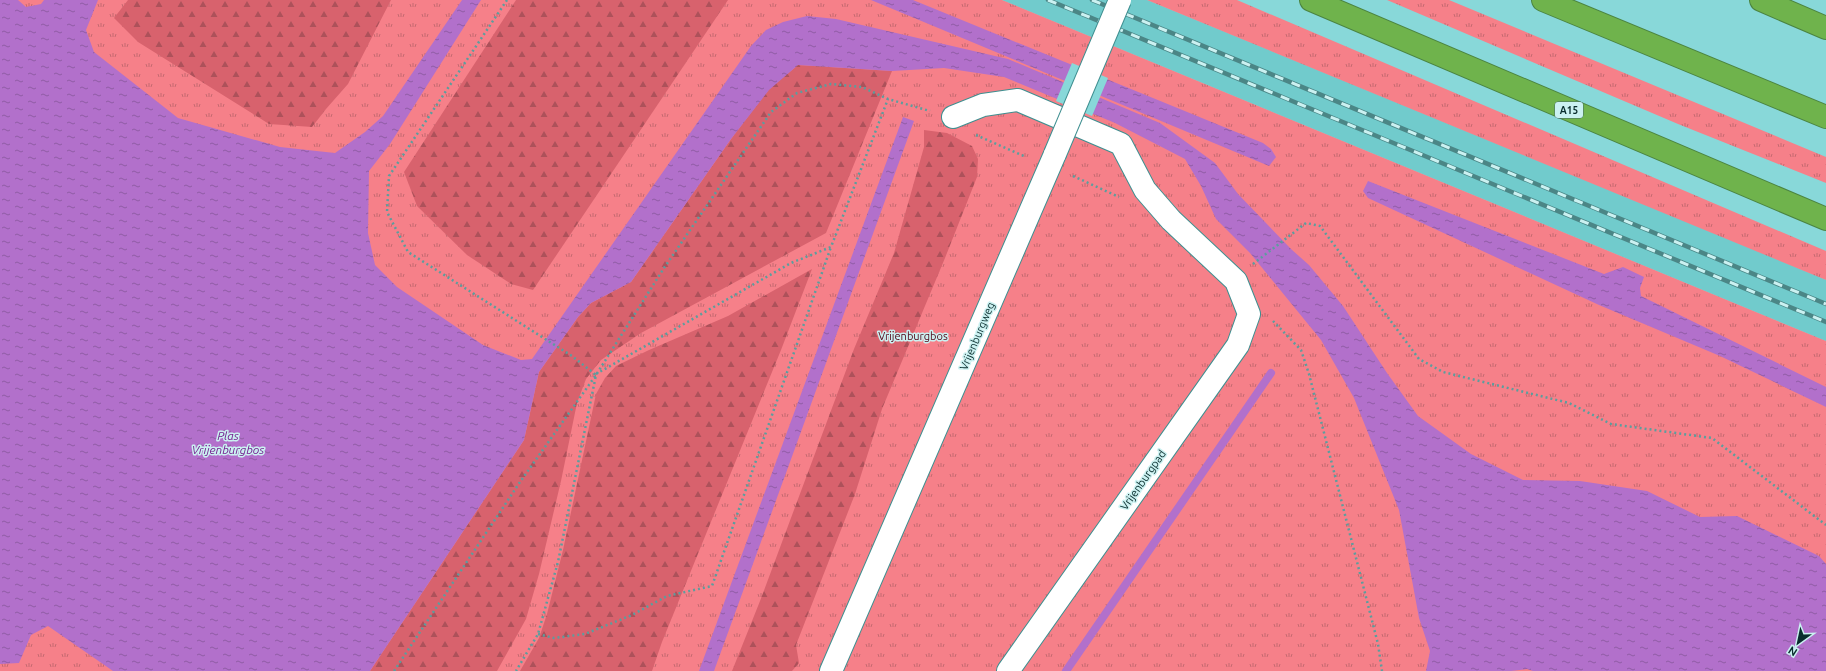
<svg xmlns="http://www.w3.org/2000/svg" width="1826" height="671" viewBox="0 0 1826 671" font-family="Ubuntu,sans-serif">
<defs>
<pattern id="grass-tufts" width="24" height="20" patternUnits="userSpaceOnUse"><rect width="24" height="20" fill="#f68089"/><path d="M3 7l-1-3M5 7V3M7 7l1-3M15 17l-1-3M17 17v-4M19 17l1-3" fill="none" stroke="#c56970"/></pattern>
<pattern id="forest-firs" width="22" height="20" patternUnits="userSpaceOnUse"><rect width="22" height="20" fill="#d8626d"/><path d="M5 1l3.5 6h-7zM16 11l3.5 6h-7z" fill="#ad515a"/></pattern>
<pattern id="water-ripples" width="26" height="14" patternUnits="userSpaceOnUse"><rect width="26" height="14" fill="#b270cb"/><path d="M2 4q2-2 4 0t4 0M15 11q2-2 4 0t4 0" fill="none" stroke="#8f5ca5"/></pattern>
</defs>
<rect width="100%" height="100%" fill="#88d8d9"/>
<!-- built -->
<path fill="#71cbcc" d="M 1002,0 L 1147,0 L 1753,249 L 1826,280 L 1826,341 Z"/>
<!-- grass -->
<g fill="url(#grass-tufts)">
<path d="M 0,0 L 1002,0 L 1826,341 L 1826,671 L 0,671 Z"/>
<path d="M 1147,0 L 1237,0 L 1826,251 L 1826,280 Z"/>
<path d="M 1387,0 L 1449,0 L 1826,157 L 1826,183 L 1678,124 Z"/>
</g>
<!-- forest -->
<g fill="url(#forest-firs)">
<path d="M 128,0 L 391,0 L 348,84 L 326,109 L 312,127 L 269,124 L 138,42 L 114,18 Z"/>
<path d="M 516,0 L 728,0 L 533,290 L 511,284 L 467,255 L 417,206 L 404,172 Z"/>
<path d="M 798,65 L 892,71 L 826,233 L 641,333 L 601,360 L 586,379 L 577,403 L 561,481 L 539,574 L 526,619 L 497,671 L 370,671 L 524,440 L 539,372 L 578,317 L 591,303 L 631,282 L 731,139 L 769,89 Z"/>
<path d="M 924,130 L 947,133 L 972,146 L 978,159 L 977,177 L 945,258 L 882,409 L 855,494 L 796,645 L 799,663 L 792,671 L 732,671 L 760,601 L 854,349 L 894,253 L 924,147 Z"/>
<path d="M 812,269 L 781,350 L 662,642 L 652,671 L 520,671 L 539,638 L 547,614 L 563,550 L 596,394 L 605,378 L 616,366 L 649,350 L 728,316 Z"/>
</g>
<!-- water -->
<g fill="url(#water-ripples)">
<path d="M 0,0 L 18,0 L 26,7 L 41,4 L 44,0 L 98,0 L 86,30 L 94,52 L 178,118 L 280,147 L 335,153 L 365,132 L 383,116 L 462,0 L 481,0 L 390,144 L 369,171 L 368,233 L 375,265 L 397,287 L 483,345 L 521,360 L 532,359 L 751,46 L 766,30 L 783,22 L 807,16 L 836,19 L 1008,59 L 1160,123 L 1215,163 L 1238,194 L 1291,249 L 1309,265 L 1343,306 L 1387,373 L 1418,416 L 1471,454 L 1523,480 L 1580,481 L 1647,491 L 1700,517 L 1737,516 L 1819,556 L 1826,564 L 1826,671 L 1533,671 L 1527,669 L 1511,671 L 1426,671 L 1430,651 L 1419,618 L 1399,510 L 1354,398 L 1321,340 L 1250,253 L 1216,219 L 1201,186 L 1185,159 L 1115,123 L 1004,77 L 944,68 L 892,71 L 798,65 L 769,90 L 731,139 L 631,282 L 591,303 L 578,317 L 539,372 L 524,440 L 370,671 L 113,671 L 48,626 L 31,635 L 19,663 L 0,664 Z"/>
<path d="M 871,0 L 913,0 L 1263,143 L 1271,149 L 1276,157 L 1269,166 Z"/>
<path d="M 903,117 L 914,121 L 714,671 L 699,671 Z"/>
<path d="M 1368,181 L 1604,274 L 1623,267 L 1644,277 L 1640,288 L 1641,296 L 1826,387 L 1826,407 L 1720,356 L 1599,305 L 1368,198 L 1363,191 Z"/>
</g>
<!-- pier -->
<path fill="#88d8d9" d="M 1072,63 L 1108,78 L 1092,116 L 1056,101 Z"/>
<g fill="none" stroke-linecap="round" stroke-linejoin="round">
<!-- stream -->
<path stroke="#b270cb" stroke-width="8" d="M 1066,671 L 1271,373"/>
<!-- minor casing -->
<g stroke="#3e8f90" stroke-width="24">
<g id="minor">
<path d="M 953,117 L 983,105 L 1018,100 L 1121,144 L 1145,190 L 1171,220 L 1236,281 L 1249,314 L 1238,345 L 1008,671"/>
<path d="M 831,671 L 1055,154"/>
</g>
</g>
<!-- highway casing -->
<g stroke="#4b8441" stroke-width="24">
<g id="highway">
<path d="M 1311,0 L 1826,219"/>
<path d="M 1543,0 L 1826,117"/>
<path d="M 1761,0 L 1826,28"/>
</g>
</g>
<!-- path -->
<g stroke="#5c9d9e" stroke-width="2.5" stroke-dasharray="2 3" stroke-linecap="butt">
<path d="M 507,0 L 389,176 L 387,212 L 408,252 L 572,356 L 596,375 L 558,562 L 538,634 L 516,671"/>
<path d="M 976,135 L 1026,157"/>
<path d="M 1073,176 L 1119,197"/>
<path d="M 1253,264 L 1306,223 L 1320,226 L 1419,359 L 1443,372 L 1569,403 L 1611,424 L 1712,438 L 1826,525"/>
<path d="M 1273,321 L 1301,350 L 1309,374 L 1378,644 L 1382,671"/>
<path d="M 596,374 L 791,263 L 831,247 L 888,99"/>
<path d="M 538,634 L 554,638 L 585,634 L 632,615 L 667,596 L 712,586 L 831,247"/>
<path d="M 394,671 L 520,482 L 596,375 L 664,268 L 771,112 L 797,93 L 831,84 L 862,87 L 888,99 L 930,111"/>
</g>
<!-- minor -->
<use href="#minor" stroke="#fff" stroke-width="22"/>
<!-- highway -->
<use href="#highway" stroke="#6fb34c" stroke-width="22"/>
<!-- rail casing -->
<g stroke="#4b8686" stroke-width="4.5">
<g id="rail">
<path d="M 1048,0 L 1826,322"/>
<path d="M 1092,0 L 1826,304"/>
</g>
</g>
<!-- rail -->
<use href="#rail" stroke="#cbf1f1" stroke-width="3" stroke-dasharray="9" stroke-linecap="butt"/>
<!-- minor-bridge casing -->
<g stroke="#3e8f90" stroke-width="24" stroke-linecap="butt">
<path id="minor-bridge" d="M 1055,154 L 1120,0"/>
</g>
<!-- minor-bridge -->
<use href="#minor-bridge" stroke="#fff" stroke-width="22"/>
</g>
<g text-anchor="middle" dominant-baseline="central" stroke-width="3" stroke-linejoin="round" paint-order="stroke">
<!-- shield labels -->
<rect fill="#cbf1f1" stroke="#436868" stroke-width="1" x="1555" y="102" width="28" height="16" rx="3"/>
<g font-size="10" font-weight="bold" fill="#092d2d">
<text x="1569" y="110">A15</text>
</g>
<!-- park labels -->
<g font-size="11" fill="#520416" stroke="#cbf1f1">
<text x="913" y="336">Vrijenburgbos</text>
</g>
<!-- street labels -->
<g font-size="11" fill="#092d2d" stroke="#cbf1f1">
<text transform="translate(977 336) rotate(-67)">Vrijenburgweg</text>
<text transform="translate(1143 480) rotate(-55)">Vrijenburgpad</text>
</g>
<!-- water labels -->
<g font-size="12" font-style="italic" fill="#752090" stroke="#cbf1f1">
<text x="228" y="435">Plas<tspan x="228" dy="14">Vrijenburgbos</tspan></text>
</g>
</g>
<!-- north arrow -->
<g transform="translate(1798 643) rotate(213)" stroke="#cbf1f1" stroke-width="3" paint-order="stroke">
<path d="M0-3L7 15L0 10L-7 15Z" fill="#092d2d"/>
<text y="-6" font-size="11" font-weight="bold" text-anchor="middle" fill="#092d2d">N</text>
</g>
</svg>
